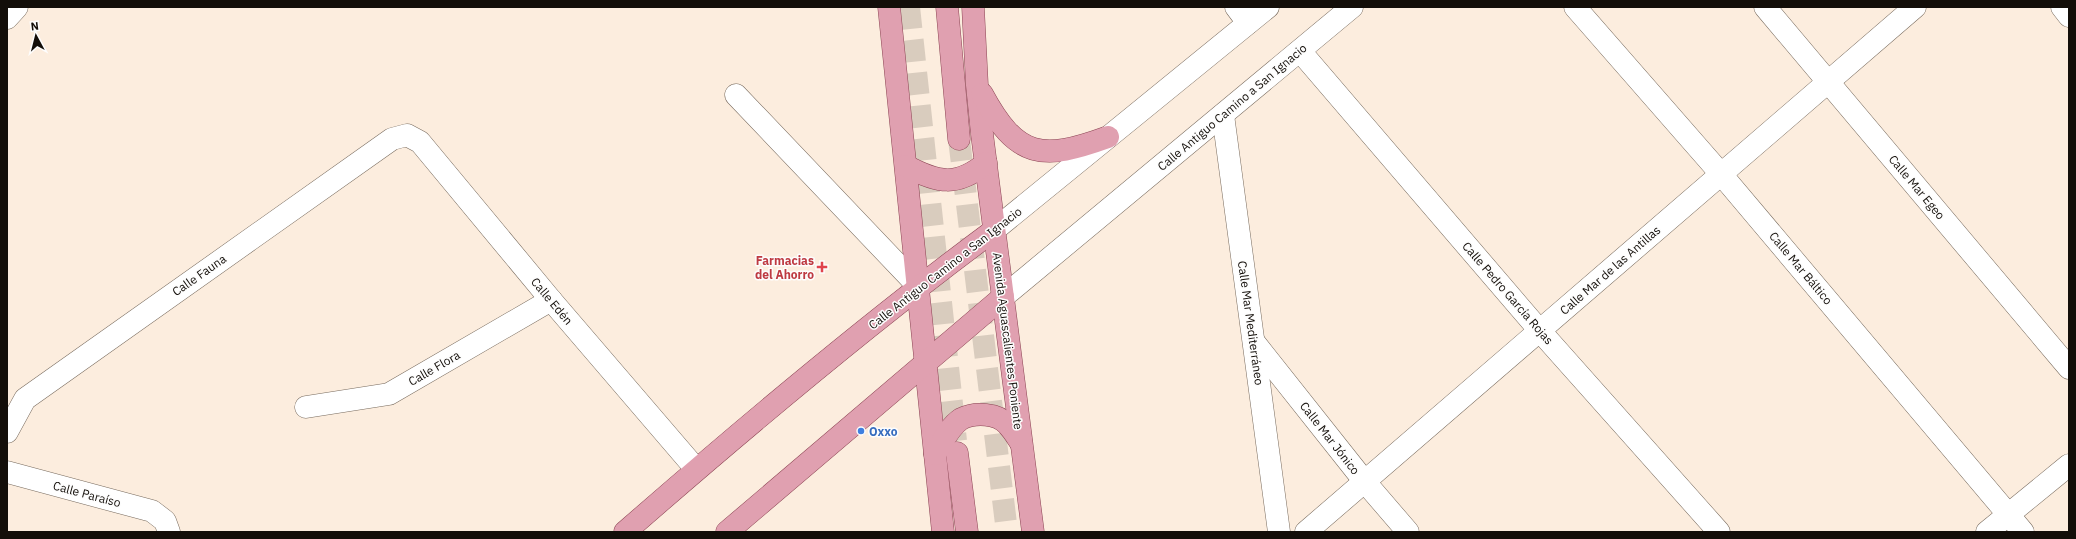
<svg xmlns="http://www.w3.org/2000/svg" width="2076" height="539" viewBox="0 0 2076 539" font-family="'IBM Plex Sans',sans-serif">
<rect width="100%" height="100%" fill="#fcedde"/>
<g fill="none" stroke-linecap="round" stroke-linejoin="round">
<!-- major-tunnel -->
<g stroke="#d9ccbe" stroke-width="22" stroke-dasharray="22 11" stroke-linecap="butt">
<path d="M 909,7 L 956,441"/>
<path d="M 959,139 L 1007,532"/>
</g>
<!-- minor casing -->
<g stroke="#786b5e" stroke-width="23">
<g id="minor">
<path d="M 1236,7 L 1248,23"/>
<path d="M 1575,7 L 1721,174 L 2023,532"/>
<path d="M 1765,7 L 2069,368"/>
<path d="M 2062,7 L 2069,16"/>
<path d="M 7,18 L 17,7"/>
<path d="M 1300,51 L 1540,331 L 1719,532"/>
<path d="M 736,95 L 918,286"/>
<path d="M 1223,115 L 1279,532"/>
<path d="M 993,231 L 1268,7"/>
<path d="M 1003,297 L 1352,7"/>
<path d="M 1254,342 L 1365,482 L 1408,532"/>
<path d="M 306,407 L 389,394 L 551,300"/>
<path d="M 7,432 L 25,399 L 392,139 L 407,135 L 420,142 L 551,300 L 696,469"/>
<path d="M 7,472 L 152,511 L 165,521 L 169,532"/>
<path d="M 1306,532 L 1915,7"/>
<path d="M 1987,532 L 2069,465"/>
</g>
</g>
<!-- major casing -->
<g stroke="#8b4453" stroke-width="23">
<g id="major">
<path d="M 889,7 L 943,532"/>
<path d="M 947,7 L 959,139"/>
<path d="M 973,7 L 977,85 L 982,134 L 1033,532"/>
<path d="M 982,94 C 1017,159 1042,161 1108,137"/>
<path d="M 906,166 C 938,183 957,187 986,163"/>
<path d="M 957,453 L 967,532"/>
<path d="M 935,454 C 942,443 949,427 961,419 C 975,412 998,413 1008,425 C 1013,430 1017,437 1021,443"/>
<path d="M 625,532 C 744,428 866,325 993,231"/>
<path d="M 727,532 L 1003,297"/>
</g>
</g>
<!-- minor -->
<use href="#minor" stroke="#fff" stroke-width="22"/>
<!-- major -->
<use href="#major" stroke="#e0a0b0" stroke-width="22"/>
</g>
<!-- markers -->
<path fill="#e0444e" stroke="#fdfdfd" stroke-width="1.5" d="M820 261h4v4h4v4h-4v4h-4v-4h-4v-4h4z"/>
<circle fill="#3f7fe0" stroke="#fdfdfd" stroke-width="1.5" cx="861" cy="431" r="4"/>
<g text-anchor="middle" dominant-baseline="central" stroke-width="3" stroke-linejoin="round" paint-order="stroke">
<!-- street labels -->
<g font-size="12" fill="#130e09" stroke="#fdfdfd">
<text transform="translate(1232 107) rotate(-40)">Calle Antiguo Camino a San Ignacio</text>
<text transform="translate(1917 187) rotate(50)">Calle Mar Egeo</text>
<text transform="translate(945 268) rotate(-38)">Calle Antiguo Camino a San Ignacio</text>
<text transform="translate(1801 268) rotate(50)">Calle Mar Báltico</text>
<text transform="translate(1610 270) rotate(-41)">Calle Mar de las Antillas</text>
<text transform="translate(199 275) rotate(-35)">Calle Fauna</text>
<text transform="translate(1508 293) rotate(49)">Calle Pedro García Rojas</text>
<text transform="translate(552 301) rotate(50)">Calle Edén</text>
<text transform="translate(1251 323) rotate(82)">Calle Mar Mediterráneo</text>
<text transform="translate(1008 341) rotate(83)">Avenida Aguascalientes Poniente</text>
<text transform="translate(434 368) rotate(-30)">Calle Flora</text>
<text transform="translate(1330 438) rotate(52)">Calle Mar Jónico</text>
<text transform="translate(87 494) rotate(15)">Calle Paraíso</text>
</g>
<!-- health labels -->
<g font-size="12" font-weight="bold" fill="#be3a42" stroke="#fdfdfd" text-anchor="end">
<text x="814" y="260">Farmacias<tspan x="814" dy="14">del Ahorro</tspan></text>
</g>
<!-- shop labels -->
<g font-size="12" font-weight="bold" fill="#366cbe" stroke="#fdfdfd" text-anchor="start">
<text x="869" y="431">Oxxo</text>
</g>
</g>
<!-- border -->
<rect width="2076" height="539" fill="none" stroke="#130e09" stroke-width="16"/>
<!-- north arrow -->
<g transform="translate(36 36) rotate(353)" stroke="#fdfdfd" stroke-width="3" paint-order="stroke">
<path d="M0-3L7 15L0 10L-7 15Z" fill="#130e09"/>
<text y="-6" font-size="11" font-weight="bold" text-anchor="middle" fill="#130e09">N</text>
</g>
</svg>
